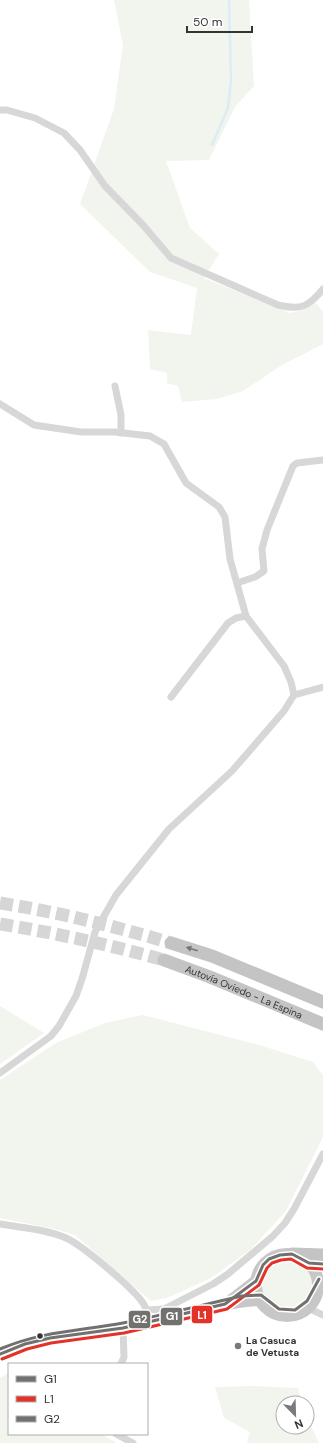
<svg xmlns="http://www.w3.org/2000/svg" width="323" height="1443" viewBox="0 0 323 1443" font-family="'DM Sans',sans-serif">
<rect width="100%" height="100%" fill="#fff"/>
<!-- green -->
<g fill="#f1f5ed">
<path d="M 114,0 L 249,0 L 254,86 L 235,107 L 209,160 L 166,161 L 190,228 L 219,254 L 204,278 L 290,313 L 304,310 L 316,303 L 323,312 L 323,344 L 282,365 L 243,391 L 217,399 L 182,402 L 178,386 L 167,383 L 167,373 L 150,369 L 148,330 L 191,335 L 197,288 L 150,272 L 80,204 L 114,109 L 123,45 Z"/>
<path d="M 0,1006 L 44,1033 L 0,1064 Z"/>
<path d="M 143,1015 L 259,1045 L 313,1062 L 323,1075 L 323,1137 L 286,1211 L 250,1250 L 211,1278 L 167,1298 L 151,1301 L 75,1235 L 55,1229 L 0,1218 L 0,1080 L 56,1043 L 105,1023 Z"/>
<circle cx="287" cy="1284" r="25"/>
<path d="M 9,1372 L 9,1434 L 101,1434 L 117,1443 L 0,1443 L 0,1378 Z"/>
<path d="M 252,1386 L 298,1388 L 302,1403 L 283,1403 L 283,1427 L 307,1427 L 307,1418 L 319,1443 L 247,1443 L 250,1432 L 224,1418 L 215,1387 Z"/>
</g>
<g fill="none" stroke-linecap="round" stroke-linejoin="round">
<!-- stream -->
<path stroke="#ddebf3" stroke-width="2.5" d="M 212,145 L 228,108 L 231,80 L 229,0"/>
<!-- motorway-tunnel -->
<g stroke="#d6d6d6" stroke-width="13" stroke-dasharray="13 6" stroke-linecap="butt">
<path d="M 0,903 C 58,912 114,926 171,943"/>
<path d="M 0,924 C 56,933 110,945 164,960"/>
</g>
<!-- minor -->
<g stroke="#d7d7d7" stroke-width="7">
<path d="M 0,110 L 7,110 L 35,118 L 64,133 L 80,150 L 105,186 L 143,225 L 171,258 L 278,305 C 300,310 308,308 323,289"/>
<path d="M 115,386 L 121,415 L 121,433"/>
<path d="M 0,404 L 34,425 L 81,432 L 115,432 L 150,436 L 164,444 L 186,483 L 219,507 L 225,517 L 230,559 L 246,616 L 284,666 L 291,682 L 294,695"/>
<path d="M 237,583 L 255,577 L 264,571 L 262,549 L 267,530 L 293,466 L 297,463 L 323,460"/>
<path d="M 171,697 L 228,623 L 236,618 L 246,616"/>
<path d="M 0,1073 L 51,1036 L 59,1026 L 76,996 L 82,979 L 95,932 L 116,895 L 169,829 L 232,771 L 284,711 L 294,695 L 323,687"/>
<path d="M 0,1224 C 21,1228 46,1229 66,1238 C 82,1245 133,1288 143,1303 C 147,1309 148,1316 150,1323"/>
<path d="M 308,1308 L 323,1315"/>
<path d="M 147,1310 L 164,1309 L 213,1284 L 228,1274 L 273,1236 L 285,1223 L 294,1209 L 323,1154"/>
<path d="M 121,1364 L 124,1357 L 123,1328"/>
<path d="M 116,1434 L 133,1443"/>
</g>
<!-- trunk -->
<g stroke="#c7c7c7" stroke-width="12">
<circle cx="287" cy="1285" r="31"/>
<path d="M 229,1302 L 256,1281"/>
<path d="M 0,1354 C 8,1351 17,1347 25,1344 C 65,1332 108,1332 149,1323 C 186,1316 222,1301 260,1300"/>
</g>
<!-- motorway -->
<g stroke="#c4c4c4" stroke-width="13">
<path d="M 171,943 L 212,956 L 323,1002"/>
<path id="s1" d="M 164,960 L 210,977 L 323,1024"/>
<path d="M 292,1254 L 323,1255"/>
</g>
<!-- bus-1 casing -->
<g stroke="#fff" stroke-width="6">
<path id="bus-1" d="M 0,1354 L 25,1344 L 50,1338 L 123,1328 L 225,1304 L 256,1281 L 263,1265 L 269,1259 L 280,1255 L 292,1254 L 309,1263 L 323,1264"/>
</g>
<!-- bus-2 casing -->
<g stroke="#fff" stroke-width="6">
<path id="bus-2" d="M 2,1359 L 27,1349 L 51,1343 L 124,1333 L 227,1309 L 259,1285 L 267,1268 L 272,1263 L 281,1260 L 291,1259 L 307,1268 L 323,1269"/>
</g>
<!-- bus-3 casing -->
<g stroke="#fff" stroke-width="6">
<path id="bus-3" d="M 0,1349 C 43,1331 78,1331 123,1323 C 163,1315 202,1305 242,1296 L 261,1295 L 279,1309 L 295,1310 L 307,1301 L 319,1279"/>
</g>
<!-- bus-1 -->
<use href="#bus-1" stroke="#727170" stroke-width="3"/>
<!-- bus-2 -->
<use href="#bus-2" stroke="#e43229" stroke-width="3"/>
<!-- bus-3 -->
<use href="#bus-3" stroke="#727170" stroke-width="3"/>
</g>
<!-- one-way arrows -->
<defs><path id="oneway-solid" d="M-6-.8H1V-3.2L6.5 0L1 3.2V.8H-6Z"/></defs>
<use fill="#747474" href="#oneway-solid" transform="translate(192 949) rotate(-163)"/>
<!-- markers -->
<circle fill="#333" stroke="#fff" stroke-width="1.5" cx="40" cy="1336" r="3.5"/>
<circle fill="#7a7a7a" stroke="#fff" stroke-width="1.5" cx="238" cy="1346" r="4"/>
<g text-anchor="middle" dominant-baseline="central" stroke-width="4" stroke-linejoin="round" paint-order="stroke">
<!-- street labels -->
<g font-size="10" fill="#333" stroke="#fff">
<text stroke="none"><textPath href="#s1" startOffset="86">Autovía Oviedo - La Espina</textPath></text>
</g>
<!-- poi labels -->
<g font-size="10" font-weight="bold" fill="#333" stroke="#fff" text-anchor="start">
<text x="246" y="1340">La Casuca<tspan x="246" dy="12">de Vetusta</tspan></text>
</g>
</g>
<g stroke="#fff" stroke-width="1.5">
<rect x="191" y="1305" width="22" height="19" rx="4" fill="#e43229"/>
<rect x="160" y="1307" width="23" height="19" rx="4" fill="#727170"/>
<rect x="128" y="1310" width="23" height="19" rx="4" fill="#727170"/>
</g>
<g font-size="11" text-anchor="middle" font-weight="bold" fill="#fff">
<text x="202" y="1319">L1</text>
<text x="172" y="1320">G1</text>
<text x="140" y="1323">G2</text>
</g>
<!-- legend -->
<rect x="8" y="1363" width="140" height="72" fill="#ffffff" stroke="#adadad"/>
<rect x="16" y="1376" width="20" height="6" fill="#727170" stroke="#adadad"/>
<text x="44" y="1383" font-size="12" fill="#333333">G1</text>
<rect x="16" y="1396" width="20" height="6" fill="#e43229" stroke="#adadad"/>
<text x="44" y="1403" font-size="12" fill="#333333">L1</text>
<rect x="16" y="1416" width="20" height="6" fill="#727170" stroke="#adadad"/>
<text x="44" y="1423" font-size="12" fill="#333333">G2</text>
<!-- north arrow -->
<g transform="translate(295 1415) rotate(157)"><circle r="19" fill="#ffffff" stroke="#adadad"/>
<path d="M0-3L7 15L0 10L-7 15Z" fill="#7a7a7a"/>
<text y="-6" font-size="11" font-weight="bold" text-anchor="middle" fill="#333333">N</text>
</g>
<!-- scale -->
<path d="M187 26v6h65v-6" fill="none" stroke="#333333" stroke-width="2"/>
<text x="193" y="26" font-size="12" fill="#333333" stroke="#ffffff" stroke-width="3" paint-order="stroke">50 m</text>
</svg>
